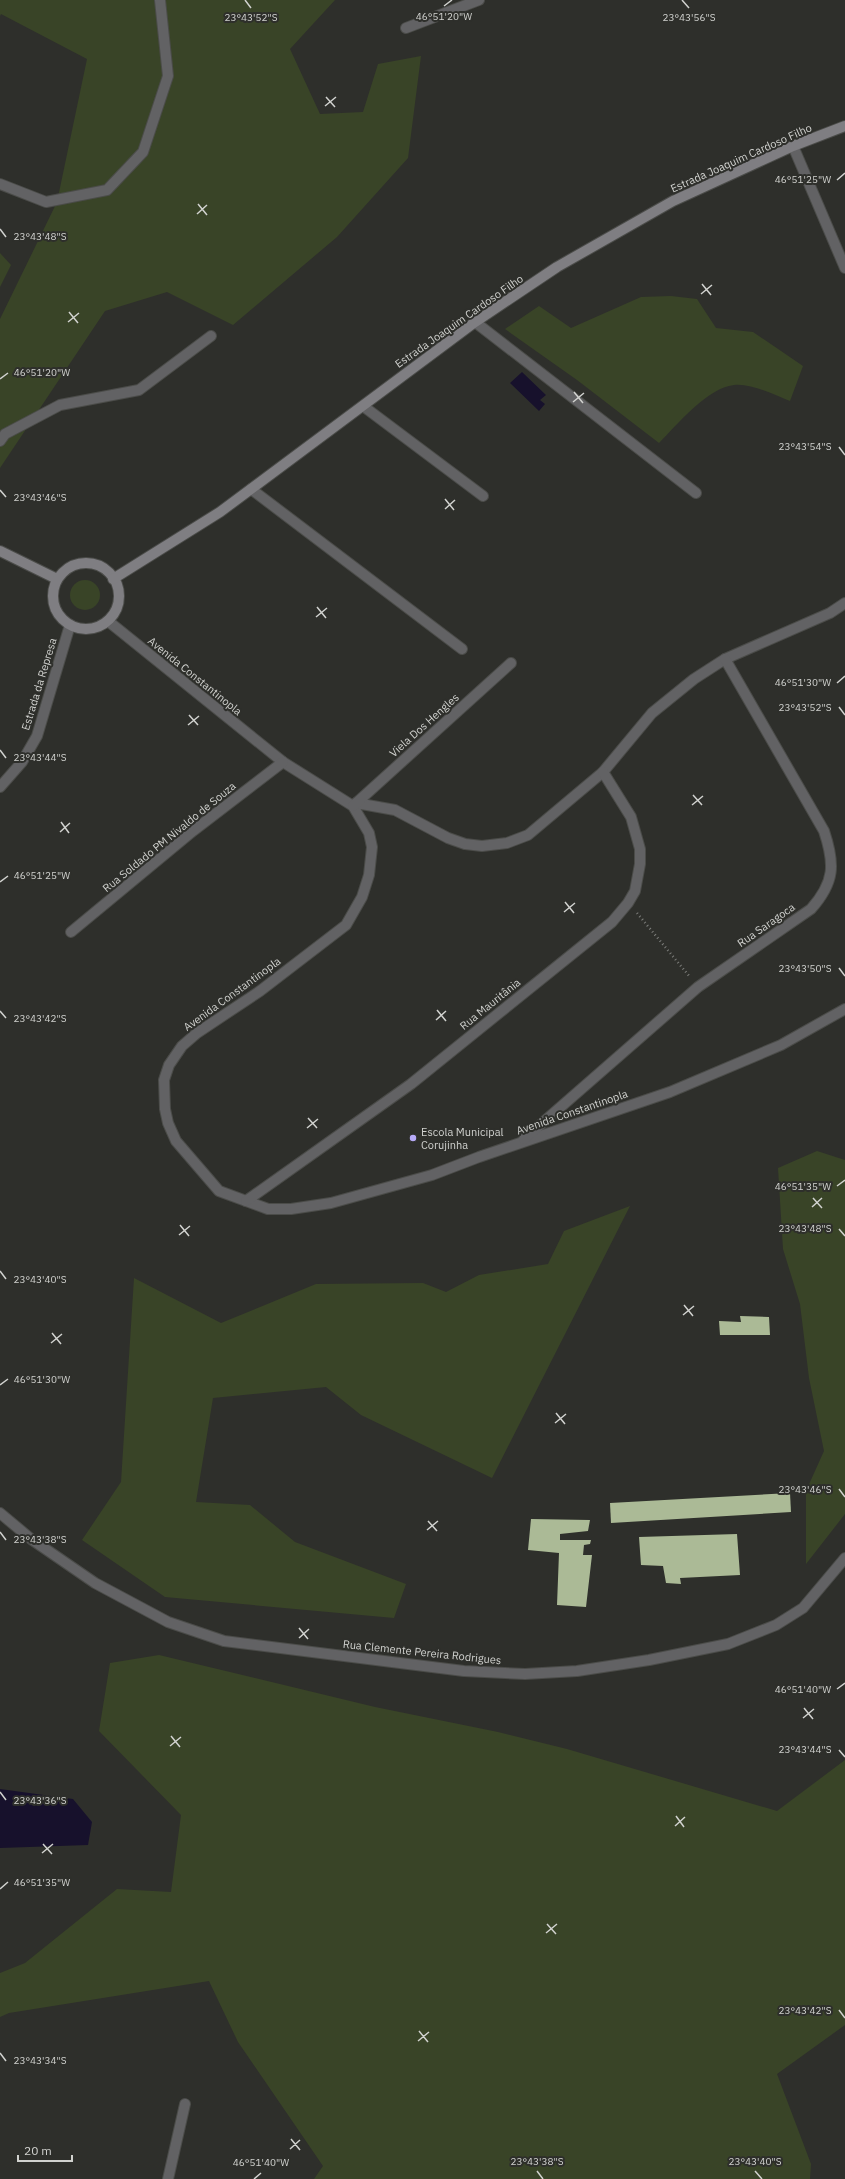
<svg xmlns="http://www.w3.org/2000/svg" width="845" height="2179" viewBox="0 0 845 2179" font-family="'IBM Plex Sans',sans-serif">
<rect width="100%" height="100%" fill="#2e2f2b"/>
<!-- green -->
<g fill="#394427">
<path d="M 0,0 L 335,0 L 290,49 L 320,114 L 363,112 L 378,64 L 421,56 L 408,158 L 337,237 L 233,325 L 167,292 L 105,311 L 0,468 L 0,319 L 57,202 L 87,59 L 1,14 L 0,16 Z"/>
<path d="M 0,253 L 11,265 L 0,287 Z"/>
<path d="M 671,296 L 697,299 L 716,328 L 753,332 L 803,366 L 790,401 C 775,395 751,383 734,385 C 707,388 678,424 659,443 L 577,380 L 505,329 L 539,306 L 571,328 L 641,297 Z"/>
<circle cx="85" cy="595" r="15"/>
<path d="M 817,1151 L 845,1160 L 845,1514 L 806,1564 L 806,1491 L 824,1451 L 809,1378 L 800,1304 L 783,1249 L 778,1168 Z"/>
<path d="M 630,1206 L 492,1478 L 361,1415 L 326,1387 L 213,1398 L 196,1502 L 250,1505 L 295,1542 L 406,1584 L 394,1618 L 165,1597 L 82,1540 L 121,1482 L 134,1278 L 221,1323 L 316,1284 L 423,1283 L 446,1292 L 479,1275 L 548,1264 L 564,1231 Z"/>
<path d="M 159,1655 L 375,1707 L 498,1732 L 567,1749 L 777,1811 L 845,1760 L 845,2025 L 777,2074 L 811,2164 L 810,2179 L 314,2179 L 323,2166 L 238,2042 L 209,1981 L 9,2013 L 0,2017 L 0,1973 L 25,1963 L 117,1889 L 171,1892 L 181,1815 L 99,1731 L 110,1663 Z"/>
</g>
<!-- water -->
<g fill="#17112c">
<path d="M 522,372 L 546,395 L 540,400 L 545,404 L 539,411 L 510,383 Z"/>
<path d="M 0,1789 L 73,1799 L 92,1822 L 88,1845 L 0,1848 Z"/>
</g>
<!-- building -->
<g fill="#abba96">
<path d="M 740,1316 L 769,1317 L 770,1335 L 720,1335 L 719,1321 L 741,1322 Z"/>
<path d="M 790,1493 L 791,1512 L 611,1523 L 610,1503 Z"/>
<path d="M 531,1519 L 590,1520 L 588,1531 L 560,1534 L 560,1540 L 591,1540 L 590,1544 L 584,1545 L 583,1555 L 592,1555 L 586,1607 L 557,1605 L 559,1553 L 528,1550 Z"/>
<path d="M 737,1534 L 740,1575 L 680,1578 L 681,1584 L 666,1583 L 663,1566 L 641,1565 L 639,1537 Z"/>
</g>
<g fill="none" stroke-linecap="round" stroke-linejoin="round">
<!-- lane casing -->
<g stroke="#4b4c49" stroke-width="12">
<g id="lane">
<path d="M 475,322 L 696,493"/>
<path d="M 363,406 L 483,496"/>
<path d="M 251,489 L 462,649"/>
<path d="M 168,2179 L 185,2104"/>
</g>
</g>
<!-- street casing -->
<g stroke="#4b4c49" stroke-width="12">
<g id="street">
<path d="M 406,28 L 479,0"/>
<path d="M 793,146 L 845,268"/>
<path d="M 0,184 L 46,202 L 107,190 L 143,152 L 168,76 L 160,0"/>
<path d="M 0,441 L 5,434 L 60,405 L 139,390 L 211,336"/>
<path d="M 108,621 L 283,762 L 353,806 L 369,833 L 372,847 L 369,875 L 362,897 L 346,925 L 260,991 L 197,1033 L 182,1046 L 169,1065 L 164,1080 L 165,1109 L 168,1123 L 176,1141 L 219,1191 L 268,1209 L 291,1209 L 331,1203 L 432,1175 L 479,1157 L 670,1092 L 781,1045 L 845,1009"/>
<path d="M 0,787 L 22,762 L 37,736 L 70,625"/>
<path d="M 356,803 L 395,810 L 448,838 L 465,844 L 482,846 L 507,843 L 528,835 L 603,772 L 652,713 L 694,679 L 725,659 L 830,613 L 845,603"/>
<path d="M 353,806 L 511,663"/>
<path d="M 71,932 L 193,831 L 283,762"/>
<path d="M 524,1139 L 698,987 L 811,909 C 835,882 835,864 824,831 L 725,659"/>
<path d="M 246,1201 L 411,1084 L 612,922 L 628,903 L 635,891 L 640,864 L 640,849 L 631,817 L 603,772"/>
<path d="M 0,1513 L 31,1539 L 95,1583 L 168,1622 L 224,1641 L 464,1671 L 525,1674 L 577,1671 L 649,1660 L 728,1644 L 776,1625 L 803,1608 L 845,1558"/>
</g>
</g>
<!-- secondary casing -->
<g stroke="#4b4c49" stroke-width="12">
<g id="secondary">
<path d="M 0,551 L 57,579"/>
<circle cx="86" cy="596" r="33"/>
<path d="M 113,579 L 220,512 L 475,322 L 557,267 L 673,201 L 793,146 L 845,126"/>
</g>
</g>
<!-- path -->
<path stroke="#7d7e7b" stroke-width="2.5" stroke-dasharray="1 3" stroke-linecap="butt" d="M 637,913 L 690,977"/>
<!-- lane -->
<use href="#lane" stroke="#626264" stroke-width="10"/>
<!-- street -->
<use href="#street" stroke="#626264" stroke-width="10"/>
<!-- secondary -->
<use href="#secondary" stroke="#7f7e82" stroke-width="10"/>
</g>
<!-- ticks -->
<path fill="none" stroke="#d1d2cf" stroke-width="1.5" d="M 245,0 L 251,8M 682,0 L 689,8M 444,6 L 452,0M 326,97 L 335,107M 325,106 L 336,97M 837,180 L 845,173M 198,204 L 207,215M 197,214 L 207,205M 0,229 L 6,237M 702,284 L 711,295M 701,294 L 712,285M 69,312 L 78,323M 68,322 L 79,313M 0,379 L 8,373M 574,392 L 583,403M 573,402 L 584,393M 839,447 L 845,455M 0,490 L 6,497M 445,499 L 454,510M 445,509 L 455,500M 317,607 L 326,618M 316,617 L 327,608M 837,683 L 845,676M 839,707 L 845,715M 189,715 L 198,725M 188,725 L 199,716M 0,750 L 6,758M 693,795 L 702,805M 692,805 L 703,796M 61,822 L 69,833M 60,832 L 70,823M 0,882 L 8,876M 565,902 L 574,913M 564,912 L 575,903M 839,968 L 845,976M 437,1010 L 446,1021M 0,1011 L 6,1018M 436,1020 L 446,1011M 308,1118 L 317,1128M 307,1128 L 318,1119M 837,1186 L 845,1180M 813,1198 L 822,1208M 812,1207 L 822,1198M 180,1225 L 189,1236M 839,1229 L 845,1236M 179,1235 L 190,1226M 0,1271 L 6,1279M 684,1305 L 693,1316M 683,1315 L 694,1306M 52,1333 L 61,1344M 51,1343 L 62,1334M 0,1385 L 8,1379M 556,1413 L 565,1424M 555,1423 L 566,1414M 839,1489 L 845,1497M 428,1521 L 437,1531M 427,1530 L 438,1521M 0,1532 L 6,1540M 299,1628 L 308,1639M 299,1638 L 309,1629M 837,1689 L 845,1683M 804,1708 L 813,1719M 803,1718 L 814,1709M 171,1736 L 180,1747M 170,1746 L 181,1737M 839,1750 L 845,1757M 0,1792 L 6,1800M 676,1816 L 684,1827M 675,1826 L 685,1817M 43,1844 L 52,1854M 42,1853 L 53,1844M 0,1889 L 8,1882M 547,1924 L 556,1934M 546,1933 L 557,1924M 839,2010 L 845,2018M 419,2031 L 428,2042M 418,2041 L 429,2032M 0,2053 L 6,2061M 291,2139 L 300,2150M 290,2149 L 300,2140M 537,2171 L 543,2179M 755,2171 L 762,2179M 254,2179 L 261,2173"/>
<!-- markers -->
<circle fill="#b7abf8" stroke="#2e2f2b" stroke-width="1.5" cx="413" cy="1138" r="4"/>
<g text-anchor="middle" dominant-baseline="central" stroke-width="4" stroke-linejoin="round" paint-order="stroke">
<!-- street labels -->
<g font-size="11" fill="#d1d2cf" stroke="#2e2f2b">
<text transform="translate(741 158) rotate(-24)">Estrada Joaquim Cardoso Filho</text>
<text transform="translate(459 321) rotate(-35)">Estrada Joaquim Cardoso Filho</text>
<text transform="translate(195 676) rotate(39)">Avenida Constantinopla</text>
<text transform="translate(39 684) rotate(-73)">Estrada da Represa</text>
<text transform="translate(424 725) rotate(-42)">Viela Dos Hengles</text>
<text transform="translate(169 837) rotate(-39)">Rua Soldado PM Nivaldo de Souza</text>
<text transform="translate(766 925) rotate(-35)">Rua Saragoca</text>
<text transform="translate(232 994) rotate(-36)">Avenida Constantinopla</text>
<text transform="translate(490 1004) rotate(-39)">Rua Mauritânia</text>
<text transform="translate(572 1112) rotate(-19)">Avenida Constantinopla</text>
<text transform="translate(422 1652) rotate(6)">Rua Clemente Pereira Rodrigues</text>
</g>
<!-- poi labels -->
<g font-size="11" fill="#d1d2cf" stroke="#2e2f2b" text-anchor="start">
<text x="421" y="1132">Escola Municipal<tspan x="421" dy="13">Corujinha</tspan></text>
</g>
</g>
<g font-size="10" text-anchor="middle" fill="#d1d2cf" stroke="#2e2f2b" stroke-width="4" stroke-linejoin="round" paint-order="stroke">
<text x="444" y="20">46°51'20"W</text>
<text x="689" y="21">23°43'56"S</text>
<text x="251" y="21">23°43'52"S</text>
<text x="803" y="183">46°51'25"W</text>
<text x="40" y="240">23°43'48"S</text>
<text x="42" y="376">46°51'20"W</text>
<text x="805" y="450">23°43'54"S</text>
<text x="40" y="501">23°43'46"S</text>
<text x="803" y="686">46°51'30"W</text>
<text x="805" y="711">23°43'52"S</text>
<text x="40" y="761">23°43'44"S</text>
<text x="42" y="879">46°51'25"W</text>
<text x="805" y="972">23°43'50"S</text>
<text x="40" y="1022">23°43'42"S</text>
<text x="803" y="1190">46°51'35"W</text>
<text x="805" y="1232">23°43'48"S</text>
<text x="40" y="1283">23°43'40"S</text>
<text x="42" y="1383">46°51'30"W</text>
<text x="805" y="1493">23°43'46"S</text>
<text x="40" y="1543">23°43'38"S</text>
<text x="803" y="1693">46°51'40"W</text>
<text x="805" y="1753">23°43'44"S</text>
<text x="40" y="1804">23°43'36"S</text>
<text x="42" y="1886">46°51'35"W</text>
<text x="805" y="2014">23°43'42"S</text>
<text x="40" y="2064">23°43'34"S</text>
<text x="537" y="2165">23°43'38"S</text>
<text x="755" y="2165">23°43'40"S</text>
<text x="261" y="2166">46°51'40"W</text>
</g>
<!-- scale -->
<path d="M18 2155v6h54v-6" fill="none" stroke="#d1d2cf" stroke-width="2"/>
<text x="24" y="2155" font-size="12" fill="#d1d2cf" stroke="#2e2f2b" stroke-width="3" paint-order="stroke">20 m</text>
</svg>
